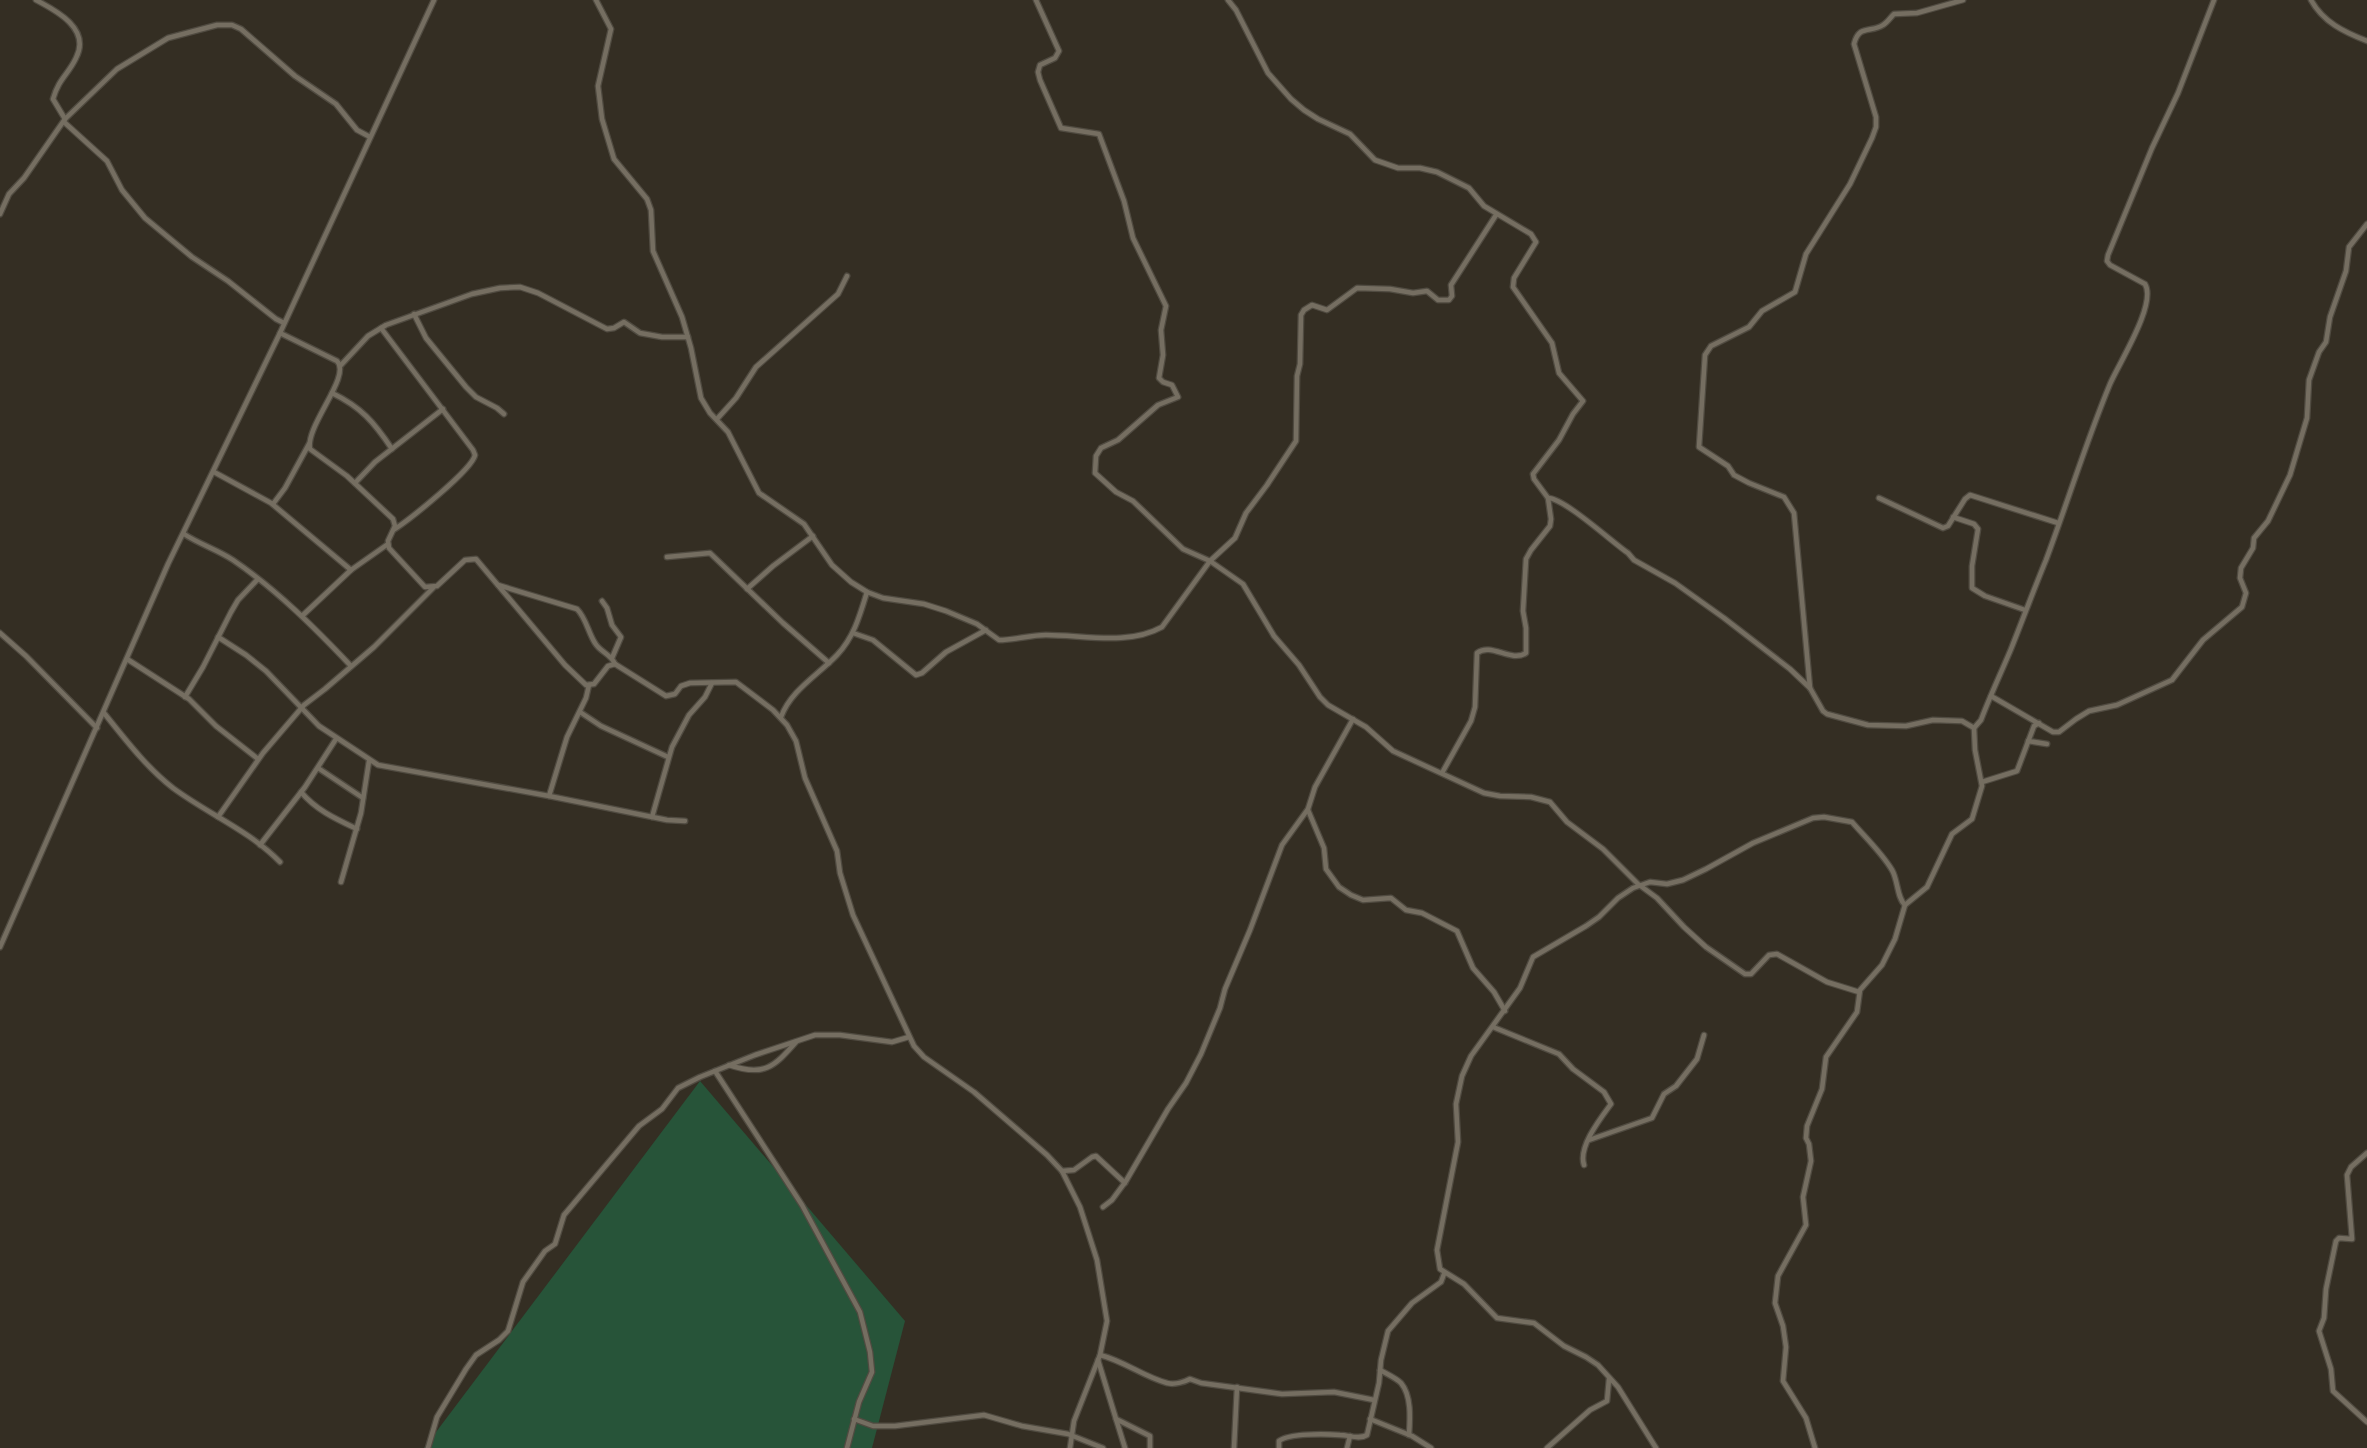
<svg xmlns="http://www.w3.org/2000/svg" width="2367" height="1448" viewBox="0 0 2367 1448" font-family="'Roboto Condensed',sans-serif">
<rect width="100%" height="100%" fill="#342e23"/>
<!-- green -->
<path fill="#275439" d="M 700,1081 L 905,1321 L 872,1448 L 424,1448 Z"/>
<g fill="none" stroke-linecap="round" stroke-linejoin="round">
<!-- street casing -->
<g stroke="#504b41" stroke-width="7">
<g id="street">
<path d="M 36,0 C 57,11 91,29 76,58 C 68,75 59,78 53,99 L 65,119"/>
<path d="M 596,0 L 611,29 L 598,86 L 602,119 L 614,159 L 647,199 L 651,210 L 653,251 L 682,317 L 691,348 L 701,398 L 710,413 L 728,432 L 759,493 L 804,524 L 832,565 L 851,582 L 867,592 L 883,598 L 924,604 L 946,611 L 977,624 L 999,640 C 1015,640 1030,635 1046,635 C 1083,635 1128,646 1162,627 L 1210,561 L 1235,538 L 1246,513 L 1267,485 L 1296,441 L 1297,376 L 1300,364 L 1301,315 L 1304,310 L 1312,305 L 1327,310 L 1357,288 L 1390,289 L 1413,293 L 1427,291 L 1438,300 L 1449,300 L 1452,296 L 1451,285 L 1496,215"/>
<path d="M 1036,0 L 1059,51 L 1055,58 L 1040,65 L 1038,72 L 1040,80 L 1061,128 L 1099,134 L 1124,201 L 1133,238 L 1166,306 L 1161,330 L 1163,355 L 1159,378 L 1163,382 L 1172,385 L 1178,397 L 1158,405 L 1118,440 L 1101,448 L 1096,456 L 1095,473 L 1116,492 L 1133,501 L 1183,549 L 1210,561 L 1243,584 L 1274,636 L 1299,665 L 1320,697 L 1328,705 L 1366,727 L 1393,751 L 1484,793 L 1500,796 L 1531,797 L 1550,802 L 1567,822 L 1603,849 L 1638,884 L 1657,898 L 1684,927 L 1706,947 L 1745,974 L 1751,974 L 1769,955 L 1777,954 L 1827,982 L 1859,992"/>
<path d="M 1228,0 L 1236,10 L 1268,73 L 1291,99 L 1304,110 L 1318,119 L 1350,134 L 1375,160 L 1398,168 L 1420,168 L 1437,172 L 1469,188 L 1484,206 L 1531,234 L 1536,242 L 1514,278 L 1513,287 L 1552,343 L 1559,373 L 1583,401 L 1573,414 L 1559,440 L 1533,474 L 1534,479 L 1548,498 L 1551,519 L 1550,526 L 1531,550 L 1526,559 L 1523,611 L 1526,628 L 1526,653 C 1511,663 1491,642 1477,653 L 1475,707 L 1471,721 L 1442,773"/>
<path d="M 2311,0 C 2323,22 2344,32 2367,41"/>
<path d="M 64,122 L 107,161 L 122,190 L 145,218 L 192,257 L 228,281 L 276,319 L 284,323"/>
<path d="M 0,214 L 9,194 L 24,178 L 65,119 L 117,69 L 168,38 L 217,25 L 232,25 L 241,29 L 295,76 L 336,104 L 357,130 L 370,137"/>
<path d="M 414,314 L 426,338 L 466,387 L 476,397 L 497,408 L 504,414"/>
<path d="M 381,328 L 473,450 L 475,455 C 472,470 410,519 395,529"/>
<path d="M 280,333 L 337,361 C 352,376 305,426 310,449 L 347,476 L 393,519 L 395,526 L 388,541 L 389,548 L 425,587 L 437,586 L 465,560 L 476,559 L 565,665 L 586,685 L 594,684 L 608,666 L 615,664 L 666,696 L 675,694 L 681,686 L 690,683 L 736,682 L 773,710 L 787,725 L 796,741 L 805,778 L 837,851 L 840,873 L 853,915 L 914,1046 L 924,1057 L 974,1092 L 1047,1155 L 1062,1171 L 1080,1207 L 1097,1260 L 1107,1321 L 1100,1355 L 1074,1421 L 1070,1448"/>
<path d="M 341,365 L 368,336 L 386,325 L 472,294 L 500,288 L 520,287 L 538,293 L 607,329 L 614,328 L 624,322 L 640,333 L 662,337 L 688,337"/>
<path d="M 332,393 C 361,407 374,422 392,449"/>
<path d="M 717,419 L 736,398 L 756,367 L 838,294 L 847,276"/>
<path d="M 214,472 L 271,503 L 351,570"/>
<path d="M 355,483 L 375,462 L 443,409"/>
<path d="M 1548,498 C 1564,498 1612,542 1628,553 L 1634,560 L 1675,583 L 1724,618 L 1790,669 L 1810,688 L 1823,711 L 1827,714 L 1868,725 L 1906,726 L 1933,720 L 1962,721 L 1974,728"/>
<path d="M 1879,498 L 1943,528 L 1948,526 L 1965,499 L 1970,495 L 2058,523"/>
<path d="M 273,504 L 285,488 L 309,444"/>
<path d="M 1953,517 L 1974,524 L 1978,529 L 1972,566 L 1972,588 L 1985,596 L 2025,610"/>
<path d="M 184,534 C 199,544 218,550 233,560 C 277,590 315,628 351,666"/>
<path d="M 667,557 L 710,553 L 783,623 L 829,663"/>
<path d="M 498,585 L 577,609 C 586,618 588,632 595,643 C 600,652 611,654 615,664"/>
<path d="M 747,589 L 773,566 L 813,536"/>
<path d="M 602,601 L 607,608 L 612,625 L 621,637 L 612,658"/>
<path d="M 302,616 L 351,570 L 388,544"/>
<path d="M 0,633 L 26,656 L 97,728"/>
<path d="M 853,633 L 873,640 L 916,675 L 922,673 L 946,652 L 986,630"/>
<path d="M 218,637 L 246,655 L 266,671 L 319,726 L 378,765 L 549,796 L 667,820 L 685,821"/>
<path d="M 127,659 L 189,699 L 216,726 L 258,759"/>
<path d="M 1810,688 L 1794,513 L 1784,497 L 1749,483 L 1734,475 L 1728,466 L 1699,447 L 1705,355 L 1711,346 L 1749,327 L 1762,311 L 1795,292 L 1806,254 L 1850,184 L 1872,138 L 1876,127 L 1876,117 L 1854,44 C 1859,24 1871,33 1883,25 C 1887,23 1890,18 1894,14 L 1917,13 L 1963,0"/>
<path d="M 1991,696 L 2053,732 L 2059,732 L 2076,719 L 2089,711 L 2117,705 L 2172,680 L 2203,640 L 2242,607 L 2246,593 L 2240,578 L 2241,568 L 2253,548 L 2254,538 L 2268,521 L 2290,475 L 2307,418 L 2309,380 L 2319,352 L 2326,342 L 2330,317 L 2346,271 L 2349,247 L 2367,224"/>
<path d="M 185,697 L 203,667 L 231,612 L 238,600 L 258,579"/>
<path d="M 580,712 L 601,726 L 668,757"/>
<path d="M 104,713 C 125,739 146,767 173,788 C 208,814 250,831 280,862"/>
<path d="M 781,717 C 791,690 818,675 837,655 C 854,637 860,615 867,592"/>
<path d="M 2028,741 L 2047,744"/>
<path d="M 318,768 L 363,798"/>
<path d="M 1982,782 L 2017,771 L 2034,726 L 2039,723"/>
<path d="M 301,792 C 316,810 336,819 357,829"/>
<path d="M 549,796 L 567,737 L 586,698 L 589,685"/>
<path d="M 1308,810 L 1324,848 L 1326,869 L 1339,887 L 1351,895 L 1363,900 L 1391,898 L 1406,910 L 1422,913 L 1457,931 L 1473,968 L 1494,992 L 1505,1011"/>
<path d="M 218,817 L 263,753 L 304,705 L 325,689 L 374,647 L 433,588"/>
<path d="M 652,817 L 672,747 L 689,715 L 705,697 L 712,683"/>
<path d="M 260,845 L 305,787 L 336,739"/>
<path d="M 341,882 L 361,813 L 369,761"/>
<path d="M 0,947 L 168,564 L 280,333 L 434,0"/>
<path d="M 1493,1027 L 1559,1054 L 1573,1069 L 1604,1092 L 1611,1104 C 1600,1119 1578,1147 1584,1165"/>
<path d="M 729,1065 C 764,1077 774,1067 796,1042"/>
<path d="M 715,1071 L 802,1205 L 860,1312 L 870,1352 L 872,1372 L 859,1402 L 847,1448"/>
<path d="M 1589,1140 L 1652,1118 L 1664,1094 L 1676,1086 L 1697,1059 L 1704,1035"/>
<path d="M 2367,1153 L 2351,1167 L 2347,1175 L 2352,1239 L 2339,1238 L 2336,1241 L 2326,1289 L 2324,1318 L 2319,1331 L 2331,1369 L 2333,1391 L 2367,1422"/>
<path d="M 1062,1171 L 1074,1170 L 1092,1157 L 1096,1156 L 1125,1183"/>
<path d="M 1103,1207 L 1112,1200 L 1126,1181 L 1168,1109 L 1186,1083 L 1201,1054 L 1220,1008 L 1225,989 L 1250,930 L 1282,845 L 1308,809 L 1315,787 L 1353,719"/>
<path d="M 1100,1355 C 1124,1361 1144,1377 1167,1383 C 1174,1385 1184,1382 1190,1379 L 1201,1383 L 1282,1394 L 1334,1392 L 1374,1400"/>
<path d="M 1098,1360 L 1116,1419 L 1150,1436 L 1150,1448"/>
<path d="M 1380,1370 C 1387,1374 1396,1378 1401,1383 C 1412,1396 1410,1420 1409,1435"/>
<path d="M 854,1419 L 873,1426 L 895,1426 L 984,1415 L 1022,1426 L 1068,1434 L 1103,1448"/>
<path d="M 1116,1419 L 1125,1448"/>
<path d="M 1370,1419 L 1412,1436 L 1431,1448"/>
<path d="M 428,1448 L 437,1417 L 466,1369 L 476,1355 L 499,1340 L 508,1331 L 523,1282 L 545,1251 L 555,1244 L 564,1215 L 639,1126 L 662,1109 L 678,1088 L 700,1077 L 755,1055 L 815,1035 L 840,1035 L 892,1042 L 909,1037"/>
<path d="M 1234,1448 L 1237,1387"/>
<path d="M 1279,1448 L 1279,1441 C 1289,1433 1326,1434 1340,1435 C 1349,1435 1359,1440 1367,1435 L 1379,1383 L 1381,1360 L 1388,1331 L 1412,1303 L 1441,1282 L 1444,1274"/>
<path d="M 1347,1448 L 1350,1436"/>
<path d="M 1547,1448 L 1590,1410 L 1607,1401 L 1609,1379"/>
<path d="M 1656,1448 L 1618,1387 L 1598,1365 L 1586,1357 L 1564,1346 L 1534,1323 L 1497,1318 L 1464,1284 L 1440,1269 L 1437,1250 L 1458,1142 L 1456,1104 L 1462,1076 L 1471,1056 L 1520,988 L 1533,957 L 1586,926 L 1599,917 L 1618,898 L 1633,888 L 1650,882 L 1667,884 L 1683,880 L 1706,869 L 1753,843 L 1813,818 L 1824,817 L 1852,822 C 1865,837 1882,853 1892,870 C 1898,880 1897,898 1905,905"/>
<path d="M 1815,1448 L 1806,1418 L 1783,1381 L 1786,1347 L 1783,1326 L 1775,1303 L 1778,1276 L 1806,1225 L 1803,1197 L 1811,1161 L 1809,1144 L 1806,1138 L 1807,1126 L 1822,1089 L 1826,1057 L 1857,1012 L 1860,990 L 1882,965 L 1895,939 L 1905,905 L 1927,887 L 1952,834 L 1972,819 L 1982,786 L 1975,750 L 1974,728 L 1981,720 C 1990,696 2001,673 2011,649 C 2023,619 2034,589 2046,560 C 2068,501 2086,442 2110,384 C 2119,363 2157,304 2145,284 L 2110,265 L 2107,261 L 2108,255 L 2152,148 L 2178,93 L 2214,0"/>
</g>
</g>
<!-- street -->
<use href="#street" stroke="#756e61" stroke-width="4.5"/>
</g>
</svg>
